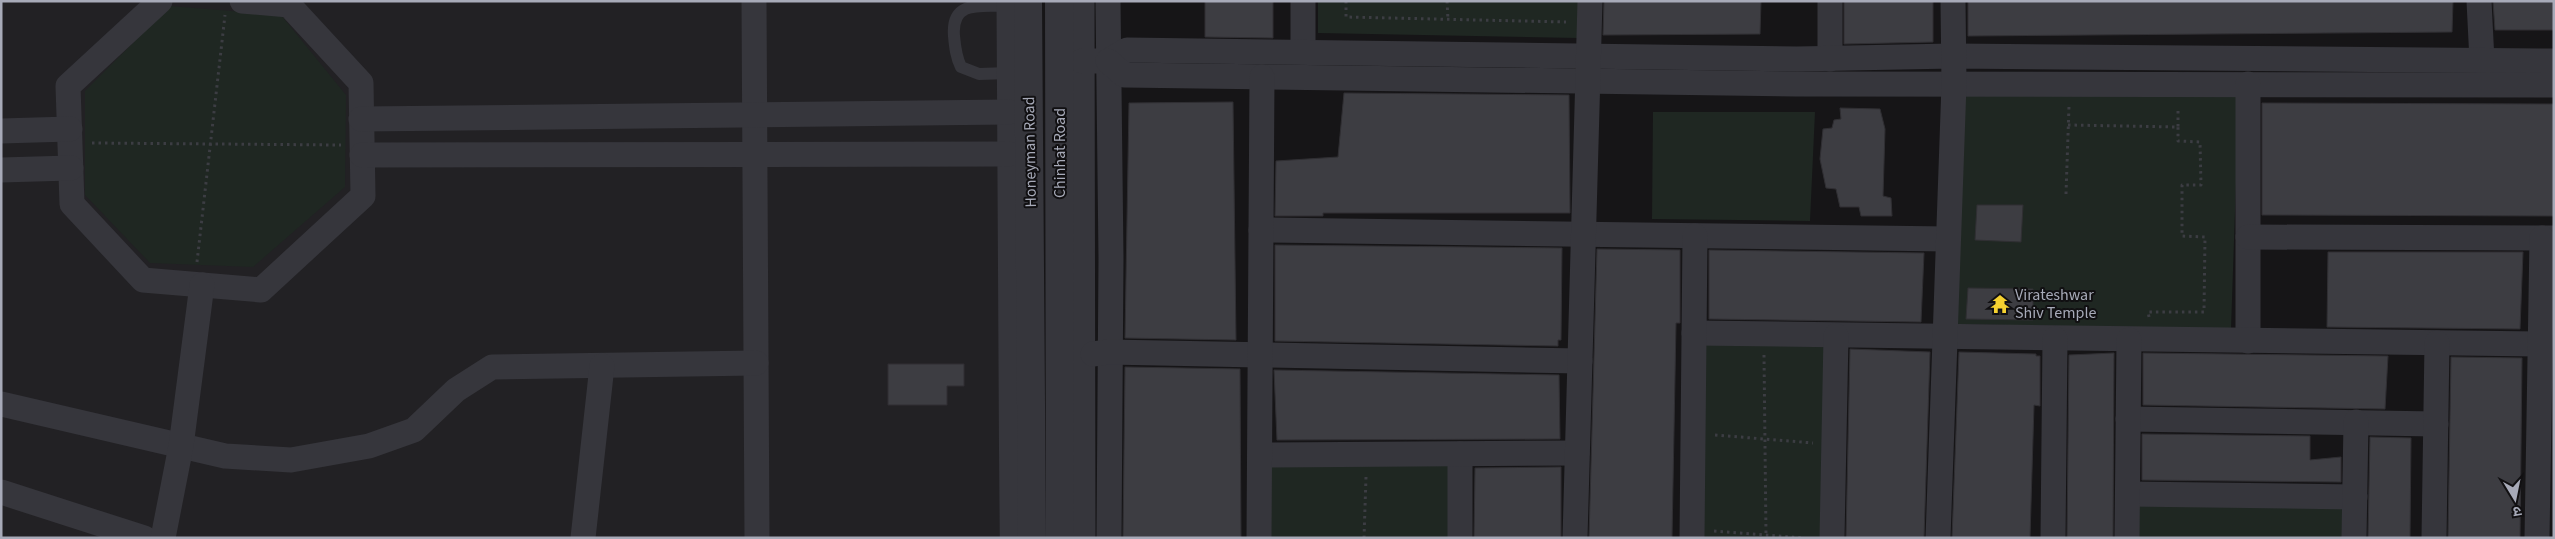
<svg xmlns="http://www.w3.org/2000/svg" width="2555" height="539" viewBox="0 0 2555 539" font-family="'Source Sans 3','Noto Sans Devanagari',sans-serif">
<rect width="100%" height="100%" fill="#161517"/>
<!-- built -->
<rect fill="#222124" x="1" y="1" width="998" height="537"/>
<!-- green -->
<g fill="#1f2722">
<path d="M 1318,1 L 1578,1 L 1578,38 L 1318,33 Z"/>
<path d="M 170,6 L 281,15 L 346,95 L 345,187 L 253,267 L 150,263 L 85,195 L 85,91 Z"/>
<path d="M 1963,92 L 2239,94 L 2231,329 L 1956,324 Z"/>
<path d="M 1653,112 L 1815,112 L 1810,221 L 1652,219 Z"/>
<path d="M 1701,338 L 1828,342 L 1823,538 L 1698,538 Z"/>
<path d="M 1266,461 L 1457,462 L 1455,538 L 1268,538 Z"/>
<path d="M 2131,498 L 2348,502 L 2348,538 L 2131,538 Z"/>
</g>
<!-- building -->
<g fill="#3d3d42" stroke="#302f33">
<path d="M 1205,1 L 1273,1 L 1273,38 L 1205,37 Z"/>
<path d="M 1604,1 L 1761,1 L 1760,34 L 1603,35 Z"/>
<path d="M 1844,1 L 1933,1 L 1933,42 L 1844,44 Z"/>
<path d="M 1968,1 L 2453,1 L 2452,32 L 1968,36 Z"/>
<path d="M 2493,1 L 2554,1 L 2554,30 L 2495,30 Z"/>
<path d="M 1344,93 L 1569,95 L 1570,213 L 1323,213 L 1323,216 L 1275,216 L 1276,161 L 1338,157 Z"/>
<path d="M 1233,102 L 1236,340 L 1125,338 L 1129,103 Z"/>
<path d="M 2262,103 L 2554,104 L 2554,216 L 2262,215 Z"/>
<path d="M 1840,108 L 1880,109 L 1885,129 L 1883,196 L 1891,198 L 1892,216 L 1861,216 L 1859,207 L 1840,207 L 1836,189 L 1826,188 L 1820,159 L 1823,129 L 1832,128 L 1834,120 L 1841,119 Z"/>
<path d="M 1977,205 L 2023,205 L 2021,242 L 1975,240 Z"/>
<path d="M 1275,245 L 1562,248 L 1561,340 L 1558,340 L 1558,346 L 1275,341 Z"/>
<path d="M 1597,249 L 1680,250 L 1680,323 L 1676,323 L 1672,538 L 1589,538 Z"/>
<path d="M 1709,250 L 1924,253 L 1921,322 L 1709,319 Z"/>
<path d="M 2328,252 L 2523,252 L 2520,329 L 2327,327 Z"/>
<path d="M 1968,288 L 2033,289 L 2033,320 L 1966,319 Z"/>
<path d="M 1850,349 L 1930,352 L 1924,538 L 1846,538 Z"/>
<path d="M 1959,352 L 2036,354 L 2036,356 L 2040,356 L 2040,406 L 2034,405 L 2030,538 L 1952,538 Z"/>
<path d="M 2114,353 L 2113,538 L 2067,538 L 2069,355 Z"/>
<path d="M 2143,353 L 2388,356 L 2385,409 L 2143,405 Z"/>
<path d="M 2451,357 L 2522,358 L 2520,538 L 2448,538 Z"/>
<path d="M 888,364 L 964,364 L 964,386 L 947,386 L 947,405 L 888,405 Z"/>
<path d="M 1125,367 L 1240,369 L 1241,538 L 1123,538 Z"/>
<path d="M 1274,370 L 1559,375 L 1560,439 L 1277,440 Z"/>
<path d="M 2142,434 L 2310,436 L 2310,460 L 2341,457 L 2341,482 L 2142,480 Z"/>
<path d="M 2370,437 L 2411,438 L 2410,538 L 2368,538 Z"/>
<path d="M 1561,467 L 1561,538 L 1474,538 L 1475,468 Z"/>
</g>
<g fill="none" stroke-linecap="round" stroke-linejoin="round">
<!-- path -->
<g stroke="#3c3d43" stroke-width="3" stroke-dasharray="2.5 4" stroke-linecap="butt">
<path d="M 1346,1 L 1346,17 L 1566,22"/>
<path d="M 1447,1 L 1448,20"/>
<path d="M 2068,125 L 2178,127 L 2178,107"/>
<path d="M 92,143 L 341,145"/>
<path d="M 2066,194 L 2069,106"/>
<path d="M 197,262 L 225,15"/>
<path d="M 2149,317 L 2148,312 L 2204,312 L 2205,237 L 2182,236 L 2182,185 L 2201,185 L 2200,142 L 2178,141 L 2178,127"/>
<path d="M 1764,355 L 1766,535"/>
<path d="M 1715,435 L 1813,443"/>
<path d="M 1714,531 L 1804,538"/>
<path d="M 1364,538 L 1366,477"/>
</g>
<!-- service -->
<path stroke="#36363c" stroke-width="12" d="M 1009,73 L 979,74 L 961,67 C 956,57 955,47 954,36 C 951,0 980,6 1009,6"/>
<!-- minor -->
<g stroke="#36363c" stroke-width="25">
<path d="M 160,1 L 68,86 L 72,204 L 143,280 L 261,290 L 363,196 L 361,83 L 289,5 L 242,1"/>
<path d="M 754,1 L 757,538"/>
<path d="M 1009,1 L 1012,538"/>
<path d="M 1082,1 L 1083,538"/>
<path d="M 1108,1 L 1111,258 L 1109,538"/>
<path d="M 1303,1 L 1303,52"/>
<path d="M 2479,1 L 2482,61"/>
<path d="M 1830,59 L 1830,1"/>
<path d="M 1082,61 L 1108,61 L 1127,50 L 1797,59 L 1953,56 L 2554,61"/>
<path d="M 1108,61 L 1124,75 L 1796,84 L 2554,85"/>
<path d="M 2248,84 L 2248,341"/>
<path d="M 361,119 L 1009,112"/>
<path d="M 1,131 L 70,129"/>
<path d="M 362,155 L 1009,154"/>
<path d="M 1,170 L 71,168"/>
<path d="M 1261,230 L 1948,239"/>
<path d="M 2248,237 L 2554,238"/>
<path d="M 1694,333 L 2539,344"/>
<path d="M 1093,354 L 1108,352 L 1580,361"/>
<path d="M 1,404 L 225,456 L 291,460 L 369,446 L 414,430 L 456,390 L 492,367 L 756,363"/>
<path d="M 2128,419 L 2436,424"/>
<path d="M 1460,454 L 1460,538"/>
<path d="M 1260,455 L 1577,453"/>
<path d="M 1,492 L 144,538"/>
<path d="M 2128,494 L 2355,497"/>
<path d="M 163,538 L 181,446 L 202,285"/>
<path d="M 583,538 L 602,366"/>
<path d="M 1259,538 L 1262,77"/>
<path d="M 1575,538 L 1590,1"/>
<path d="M 1692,538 L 1695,236"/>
<path d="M 1832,538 L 1836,336"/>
<path d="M 1938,538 L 1954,84 L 1953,1"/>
<path d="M 2053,538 L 2055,339"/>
<path d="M 2127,538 L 2129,340"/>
<path d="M 2354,538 L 2356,422"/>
<path d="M 2434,538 L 2437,343"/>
<path d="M 2537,538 L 2542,238"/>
</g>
<!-- tertiary -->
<g stroke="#36363c" stroke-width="28">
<path d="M 1028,1 L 1032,538"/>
<path d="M 1059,1 L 1060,538"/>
</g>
</g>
<!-- icons -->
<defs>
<g id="temple-bare" transform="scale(1.5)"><path d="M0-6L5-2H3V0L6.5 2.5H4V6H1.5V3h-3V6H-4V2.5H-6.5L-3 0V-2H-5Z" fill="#f5d130" stroke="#111012" stroke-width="2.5" paint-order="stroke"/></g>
</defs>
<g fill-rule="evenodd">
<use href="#temple-bare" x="2000" y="304"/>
</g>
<g text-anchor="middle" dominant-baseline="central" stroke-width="4" stroke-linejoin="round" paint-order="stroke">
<!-- street labels -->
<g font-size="16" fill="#a7aab8" stroke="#111012">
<text transform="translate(1030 152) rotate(-91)">Honeyman Road</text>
<text transform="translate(1060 153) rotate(-90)">Chinhat Road</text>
</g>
<!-- poi labels -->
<g font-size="16" fill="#a7aab8" stroke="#111012" text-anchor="start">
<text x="2015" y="295">Virateshwar<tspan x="2015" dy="18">Shiv Temple</tspan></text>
</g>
</g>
<!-- border -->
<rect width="2555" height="539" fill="none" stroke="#a7aab8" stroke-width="5"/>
<!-- north arrow -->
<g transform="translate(2515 499) rotate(170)" stroke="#111012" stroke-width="4" paint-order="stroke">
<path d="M0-4L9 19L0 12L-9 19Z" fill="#a7aab8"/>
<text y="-8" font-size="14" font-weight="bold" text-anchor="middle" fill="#a7aab8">उ</text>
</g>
</svg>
